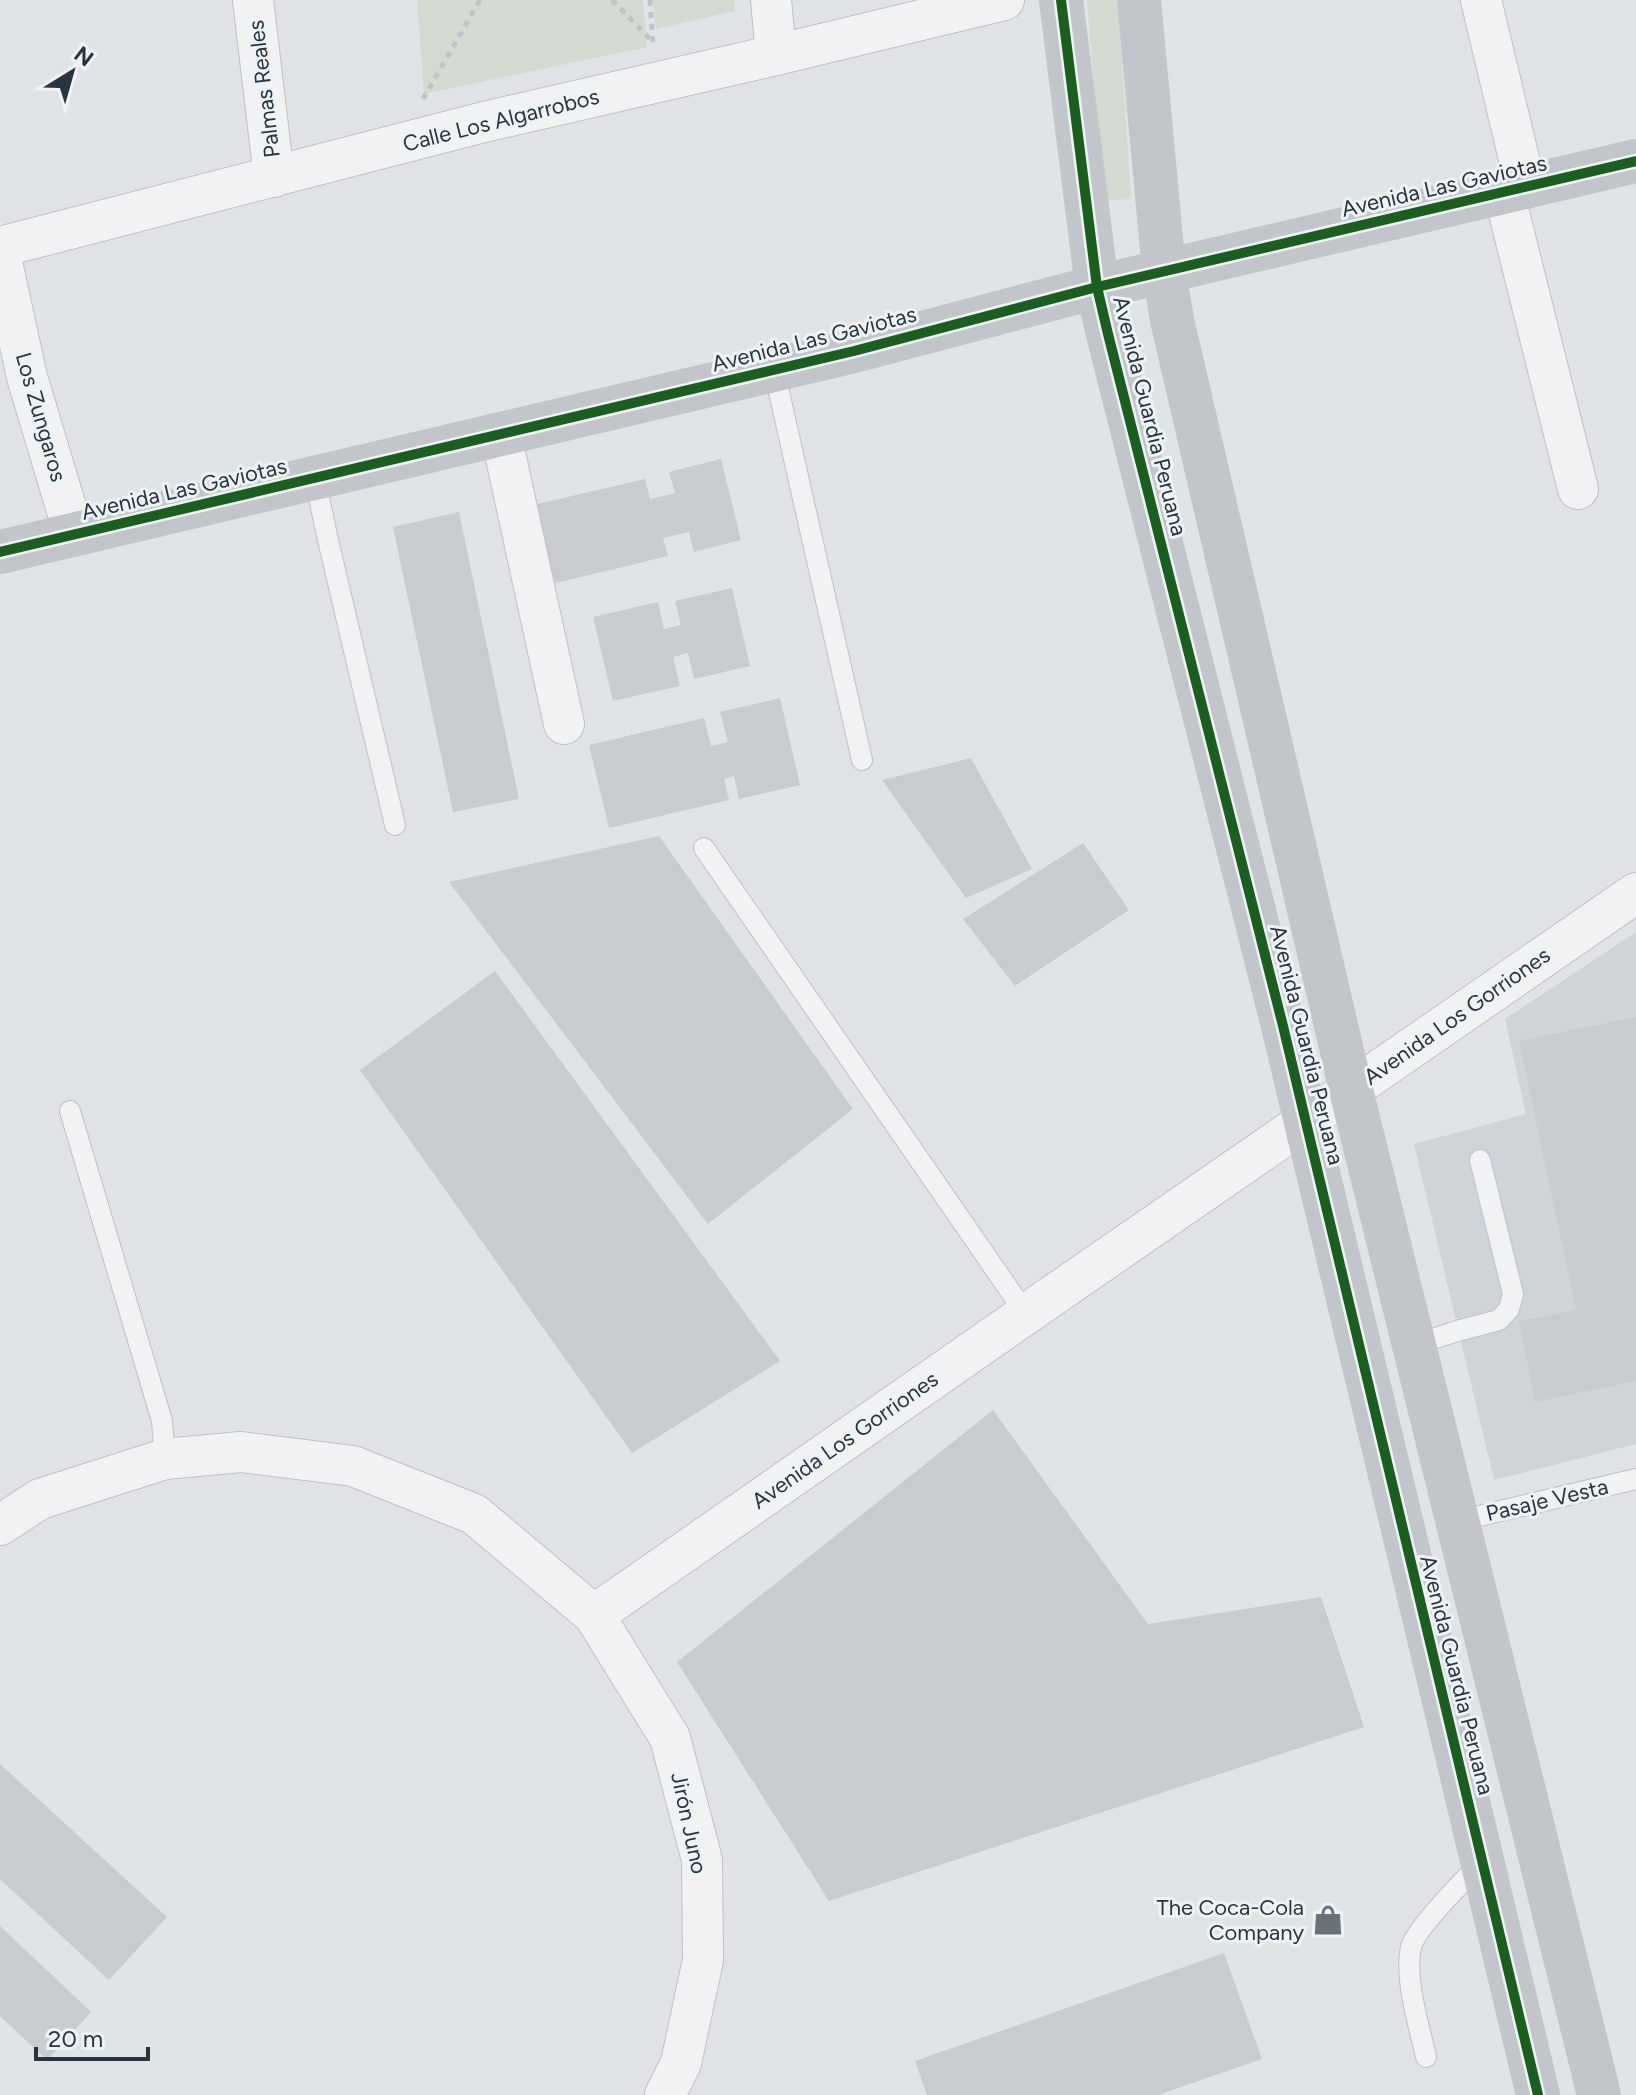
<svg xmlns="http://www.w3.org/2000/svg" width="1636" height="2095" viewBox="0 0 1636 2095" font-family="Figtree,sans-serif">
<rect width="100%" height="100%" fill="#e1e4e6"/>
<!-- built -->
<path fill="#cfd4d9" d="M 1636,932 L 1636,1444 L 1494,1480 L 1414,1144 L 1526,1114 L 1505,1019 Z"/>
<!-- green -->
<g fill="#d3dad1">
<path d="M 417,0 L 643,0 L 647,47 L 424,94 Z"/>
<path d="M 653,0 L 734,0 L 735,11 L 656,29 Z"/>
<path d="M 1087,0 L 1118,0 L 1131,199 L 1103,201 Z"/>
</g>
<!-- building -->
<g fill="#c9ccce">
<path d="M 721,459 L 741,540 L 694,552 L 689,532 L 663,538 L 668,556 L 552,584 L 533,505 L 645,479 L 650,499 L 675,493 L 669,472 Z"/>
<path d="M 459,512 L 519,799 L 453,812 L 393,527 Z"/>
<path d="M 732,588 L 750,666 L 694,679 L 688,653 L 673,657 L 680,686 L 613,701 L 593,617 L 658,602 L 664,629 L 681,625 L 675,601 Z"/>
<path d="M 780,698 L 800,785 L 739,799 L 734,776 L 724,779 L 729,800 L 609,828 L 589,745 L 704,718 L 711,746 L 728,742 L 720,712 Z"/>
<path d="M 971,758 L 1032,869 L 966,898 L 882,780 Z"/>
<path d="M 659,836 L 853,1109 L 708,1224 L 449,882 Z"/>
<path d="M 1083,843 L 1129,910 L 1015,986 L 963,919 Z"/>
<path d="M 495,971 L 780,1361 L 632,1453 L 360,1070 Z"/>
<path d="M 1636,1017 L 1636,1381 L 1535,1402 L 1519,1321 L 1576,1310 L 1519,1041 Z"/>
<path d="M 993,1410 L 1148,1624 L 1321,1597 L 1364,1727 L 829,1901 L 677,1662 Z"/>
<path d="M 0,1764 L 167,1917 L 109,1980 L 0,1879 Z"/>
<path d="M 0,1926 L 91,2012 L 47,2060 L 0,2016 Z"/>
<path d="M 1224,1953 L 1262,2059 L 1158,2095 L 927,2095 L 915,2061 Z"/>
</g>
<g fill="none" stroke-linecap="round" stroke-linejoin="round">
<!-- lane casing -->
<g stroke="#bfc2c4" stroke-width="22">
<g id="lane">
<path d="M 774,370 L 862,760"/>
<path d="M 315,479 L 328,540 L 395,825"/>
<path d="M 704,848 L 1026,1314"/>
<path d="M 70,1111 L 162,1421 L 165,1459"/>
<path d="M 1415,1345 L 1457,1331 L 1499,1320 L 1509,1309 L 1513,1294 L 1480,1160"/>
<path d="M 1458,1521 L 1636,1479"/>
<path d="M 1426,2057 C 1419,2025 1404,1979 1411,1947 C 1416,1928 1466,1878 1482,1862"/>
</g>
</g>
<!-- street casing -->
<g stroke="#bfc2c4" stroke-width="42">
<g id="street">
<path d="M 253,0 L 274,177"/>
<path d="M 771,0 L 776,55"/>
<path d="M 1481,0 L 1526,188"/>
<path d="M 1504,193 L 1578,489"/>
<path d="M 0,247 L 484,122 L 776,55 L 1004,0"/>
<path d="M 0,253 L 27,377 L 74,534"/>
<path d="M 501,435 L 564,724"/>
<path d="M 0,1525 L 40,1499 L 165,1459 L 241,1452 L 353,1466 L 474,1514 L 594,1615 L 670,1738 L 702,1860 L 703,1960 L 681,2063 L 665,2095"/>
<path d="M 594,1615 L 1026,1314 L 1636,893"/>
</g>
</g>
<!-- path -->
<g stroke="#c0c4c7" stroke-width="5" stroke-dasharray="6 6" stroke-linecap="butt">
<path d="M 612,0 L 653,42"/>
<path d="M 650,0 L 653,45"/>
<path d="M 423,99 L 480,0"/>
</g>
<!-- lane -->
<use href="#lane" stroke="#f1f2f3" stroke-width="20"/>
<!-- street -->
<use href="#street" stroke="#f1f2f3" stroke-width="40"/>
<!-- secondary -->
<g stroke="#c2c5c9" stroke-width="44">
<path d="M 1061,0 L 1097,287 L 1108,334 L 1283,1026 L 1538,2095"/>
<path d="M 1139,0 L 1164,271 L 1172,320 L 1351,1090 L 1599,2095"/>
<path d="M 0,552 L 854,351 L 1097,287 L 1636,161"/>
</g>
<!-- cycleway casing -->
<g stroke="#eef3f6" stroke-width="15">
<g id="cycleway">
<path d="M 1061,0 L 1097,287 L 1108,334 L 1283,1026 L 1538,2095"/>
<path d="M 0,552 L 854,351 L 1097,287 L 1636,161"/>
</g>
</g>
<!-- cycleway -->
<use href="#cycleway" stroke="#1b5e20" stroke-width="10"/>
</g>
<!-- icons -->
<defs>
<g id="shop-bare" transform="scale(2.4)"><path d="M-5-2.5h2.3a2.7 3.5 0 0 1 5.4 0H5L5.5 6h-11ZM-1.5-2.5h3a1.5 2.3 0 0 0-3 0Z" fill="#69727a" stroke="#eef3f6" stroke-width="2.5" paint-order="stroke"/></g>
</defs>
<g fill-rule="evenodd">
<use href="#shop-bare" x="1328" y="1920"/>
</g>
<g text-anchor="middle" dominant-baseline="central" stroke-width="6" stroke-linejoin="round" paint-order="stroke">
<!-- street labels -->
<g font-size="22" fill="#283440" stroke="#eef3f6">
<text transform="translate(264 89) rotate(-97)">Palmas Reales</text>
<text transform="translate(501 120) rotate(-14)">Calle Los Algarrobos</text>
<text transform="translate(1444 186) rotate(-13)">Avenida Las Gaviotas</text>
<text transform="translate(814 339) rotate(-14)">Avenida Las Gaviotas</text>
<text transform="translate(1150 416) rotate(76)">Avenida Guardia Peruana</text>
<text transform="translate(41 417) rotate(74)">Los Zungaros</text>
<text transform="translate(184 489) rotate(-13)">Avenida Las Gaviotas</text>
<text transform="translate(1457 1016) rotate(-35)">Avenida Los Gorriones</text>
<text transform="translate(1307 1045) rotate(76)">Avenida Guardia Peruana</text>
<text transform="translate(845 1440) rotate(-35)">Avenida Los Gorriones</text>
<text transform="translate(1547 1500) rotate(-13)">Pasaje Vesta</text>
<text transform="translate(1457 1675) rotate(76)">Avenida Guardia Peruana</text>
<text transform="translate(689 1823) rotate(78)">Jirón Juno</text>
</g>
<!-- poi labels -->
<g font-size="22" fill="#283440" stroke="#eef3f6" text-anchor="end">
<text x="1304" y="1907">The Coca-Cola<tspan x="1304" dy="25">Company</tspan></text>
</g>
</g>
<!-- north arrow -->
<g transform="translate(72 72) rotate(37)" stroke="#eef3f6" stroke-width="6" paint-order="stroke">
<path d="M0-6L14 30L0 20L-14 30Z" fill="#283440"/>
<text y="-12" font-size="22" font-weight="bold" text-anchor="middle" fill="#283440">N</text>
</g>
<!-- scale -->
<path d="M36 2047v12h112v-12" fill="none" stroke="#283440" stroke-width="4"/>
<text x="48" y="2047" font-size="24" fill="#283440" stroke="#eef3f6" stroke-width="6" paint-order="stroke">20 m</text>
</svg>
